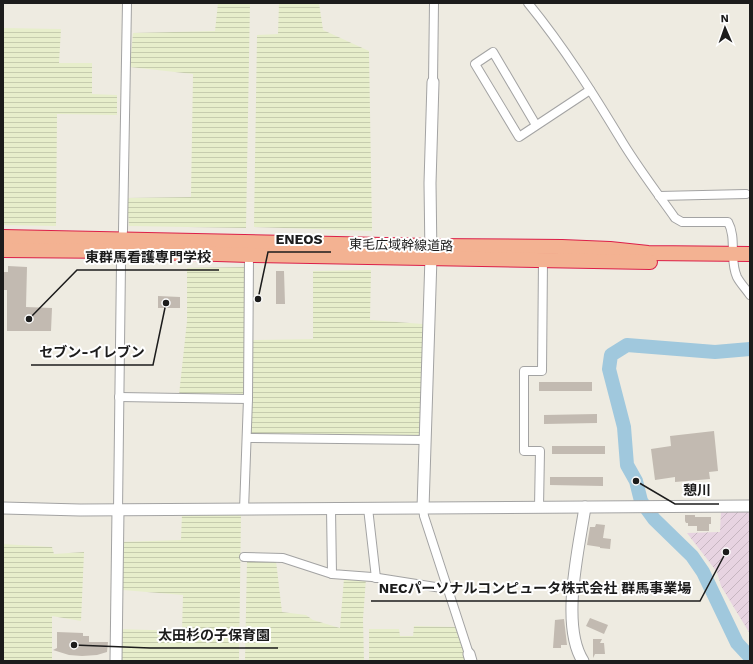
<svg xmlns="http://www.w3.org/2000/svg" width="753" height="664" viewBox="0 0 753 664" font-family="'Work Sans','Noto Sans JP',sans-serif">
<defs>
<pattern id="industrial-furrows" width="10" height="10" patternUnits="userSpaceOnUse"><rect width="10" height="10" fill="#e7d3e1"/><path d="M-1 1l2-2M0 10L10 0M9 11l2-2" fill="none" stroke="#c6b5c0"/></pattern>
<pattern id="farmland-rules" width="6" height="5" patternUnits="userSpaceOnUse"><rect width="6" height="5" fill="#e7eecb"/><path d="M0 2.5h6" fill="none" stroke="#c6ccae"/></pattern>
</defs>
<rect width="100%" height="100%" fill="#eeebe1"/>
<!-- industrial -->
<path fill="url(#industrial-furrows)" d="M 721,510 L 750,510 L 750,634 L 721,586 L 717,572 L 687,533 L 720,532 Z"/>
<!-- farmland -->
<g fill="url(#farmland-rules)">
<path d="M 218,3 L 250,3 L 246,228 L 129,226 L 127,198 L 191,197 L 193,74 L 130,67 L 133,33 L 215,31 Z"/>
<path d="M 279,3 L 319,3 L 323,30 L 369,51 L 372,231 L 254,227 L 257,35 L 278,34 Z"/>
<path d="M 3,28 L 61,29 L 59,63 L 92,63 L 92,94 L 117,95 L 117,115 L 57,114 L 56,226 L 3,225 Z"/>
<path d="M 247,267 L 247,397 L 179,395 L 187,321 L 187,268 Z"/>
<path d="M 371,270 L 370,320 L 423,324 L 420,437 L 249,434 L 251,340 L 313,339 L 313,271 Z"/>
<path d="M 182,514 L 241,514 L 239,661 L 119,661 L 119,629 L 182,631 L 183,595 L 123,590 L 121,542 L 181,540 Z"/>
<path d="M 3,544 L 52,547 L 54,554 L 84,552 L 81,621 L 52,616 L 52,661 L 3,661 Z"/>
<path d="M 247,560 L 276,561 L 282,612 L 306,615 L 313,620 L 340,628 L 344,578 L 366,578 L 363,619 L 364,661 L 245,661 Z"/>
<path d="M 414,626 L 455,627 L 467,661 L 369,661 L 369,629 L 399,629 L 400,636 L 413,636 Z"/>
</g>
<g fill="none" stroke-linecap="round" stroke-linejoin="round">
<!-- river -->
<path stroke="#a0c8dd" stroke-width="14" d="M 750,349 L 715,352 L 627,345 L 611,355 L 609,369 L 624,427 L 627,465 L 636,481 L 641,501 L 654,519 L 692,556 L 703,572 L 737,643 L 750,657"/>
</g>
<!-- building -->
<g fill="#c2bab1">
<path d="M 8,266 L 27,267 L 26,307 L 52,308 L 51,331 L 7,331 L 7,290 L 4,290 L 4,272 L 8,272 Z"/>
<path d="M 276,271 L 284,271 L 285,304 L 276,304 Z"/>
<path d="M 158,296 L 180,297 L 180,308 L 158,308 Z"/>
<rect x="539" y="382" width="53" height="9"/>
<path d="M 597,414 L 597,423 L 544,424 L 544,415 Z"/>
<path d="M 714,431 L 718,471 L 709,472 L 710,479 L 675,482 L 675,477 L 655,480 L 651,449 L 671,446 L 670,436 Z"/>
<rect x="552" y="446" width="53" height="8"/>
<path d="M 550,477 L 603,477 L 603,486 L 550,485 Z"/>
<path d="M 685,515 L 695,515 L 695,517 L 711,517 L 711,524 L 709,524 L 709,531 L 697,531 L 697,526 L 688,526 L 688,523 L 686,523 L 685,521 Z"/>
<path d="M 596,524 L 605,525 L 603,538 L 611,539 L 610,549 L 600,548 L 600,547 L 587,545 L 590,527 L 595,527 Z"/>
<path d="M 590,618 L 608,625 L 604,634 L 586,626 Z"/>
<path d="M 564,619 L 567,645 L 561,645 L 561,648 L 553,648 L 555,620 Z"/>
<path d="M 57,632 L 83,633 L 83,636 L 89,636 L 89,642 L 108,642 L 107,652 L 97,655 L 82,656 L 69,655 L 53,650 L 57,648 Z"/>
<path d="M 593,639 L 602,639 L 600,643 L 604,643 L 605,654 L 595,654 L 593,658 Z"/>
</g>
<g fill="none" stroke-linecap="round" stroke-linejoin="round">
<!-- minor casing -->
<g stroke="#a3a3a3" stroke-width="10">
<g id="minor">
<path d="M 528,3 C 564,47 594,95 623,143 C 639,169 658,194 675,218 L 682,222 L 728,222 C 737,238 729,260 737,277 C 740,283 746,289 750,295"/>
<path d="M 433,82 L 434,3"/>
<path d="M 536,125 L 493,52 L 475,64 L 519,137 L 590,90"/>
<path d="M 659,196 L 746,194"/>
<path d="M 119,397 L 248,399"/>
<path d="M 247,438 L 425,440"/>
<path d="M 539,507 L 540,451 L 524,451 L 524,371 L 542,371 L 543,259"/>
<path d="M 368,508 L 376,578"/>
<path d="M 423,508 L 424,516 L 469,654"/>
<path d="M 331,509 L 332,574 L 372,577 L 448,589"/>
<path d="M 118,510 L 121,263 L 123,230 L 127,3"/>
<path d="M 244,510 L 248,399 L 249,255"/>
<path d="M 244,557 L 283,558 L 332,574"/>
</g>
</g>
<!-- tertiary casing -->
<g stroke="#a3a3a3" stroke-width="13">
<g id="tertiary">
<path d="M 3,508 L 80,510 L 750,506"/>
<path d="M 423,508 L 431,257 L 430,183 L 433,82"/>
<path d="M 469,654 L 471,661"/>
<path d="M 116,661 L 118,510"/>
<path d="M 583,661 C 560,625 579,548 585,507"/>
</g>
</g>
<!-- trunk casing -->
<g stroke="#dc1f49" stroke-width="16">
<g id="trunk">
<path d="M 3,237 L 431,246 L 562,247 L 610,249 L 648,253 L 750,254"/>
<path d="M 3,250 L 121,251 L 249,255 L 650,262"/>
</g>
</g>
<!-- minor -->
<use href="#minor" stroke="#fff" stroke-width="8"/>
<!-- tertiary -->
<use href="#tertiary" stroke="#fff" stroke-width="11"/>
<!-- trunk -->
<use href="#trunk" stroke="#f3b292" stroke-width="14"/>
</g>
<g text-anchor="middle" dominant-baseline="central" stroke-width="4" stroke-linejoin="round" paint-order="stroke">
<!-- street labels -->
<g font-size="13" fill="#1c1c1c" stroke="#fff">
<text transform="translate(401 245) rotate(1)">東毛広域幹線道路</text>
</g>
</g>
<!-- callouts -->
<path fill="none" stroke="#1c1c1c" stroke-width="1.5" d="M258 299L268 252H331M29 319L77 270H219M166 303L153 365H31M636 481L675 504H719M726 552L700 601H371M74 645L150 648H278"/>
<g fill="#1c1c1c" stroke="#fff" stroke-width="1.5">
<circle cx="258" cy="299" r="4"/>
<circle cx="29" cy="319" r="4"/>
<circle cx="166" cy="303" r="4"/>
<circle cx="636" cy="481" r="4"/>
<circle cx="726" cy="552" r="4"/>
<circle cx="74" cy="645" r="4"/>
</g>
<g font-size="14" text-anchor="middle" font-weight="bold" fill="#1c1c1c" stroke="#fff" stroke-width="4" stroke-linejoin="round" paint-order="stroke">
<text x="299" y="244">ENEOS</text>
<text x="148" y="262">東群馬看護専門学校</text>
<text x="92" y="357">セブン-イレブン</text>
<text x="697" y="495">憩川</text>
<text x="535" y="593">NECパーソナルコンピュータ株式会社 群馬事業場</text>
<text x="214" y="640">太田杉の子保育園</text>
</g>
<!-- border -->
<rect width="753" height="664" fill="none" stroke="#1c1c1c" stroke-width="8"/>
<!-- north arrow -->
<g transform="translate(725 28) rotate(358)" stroke="#ffffff" stroke-width="3" paint-order="stroke">
<path d="M0-3L7 15L0 10L-7 15Z" fill="#1c1c1c"/>
<text y="-6" font-size="11" font-weight="bold" text-anchor="middle" fill="#1c1c1c">N</text>
</g>
</svg>
